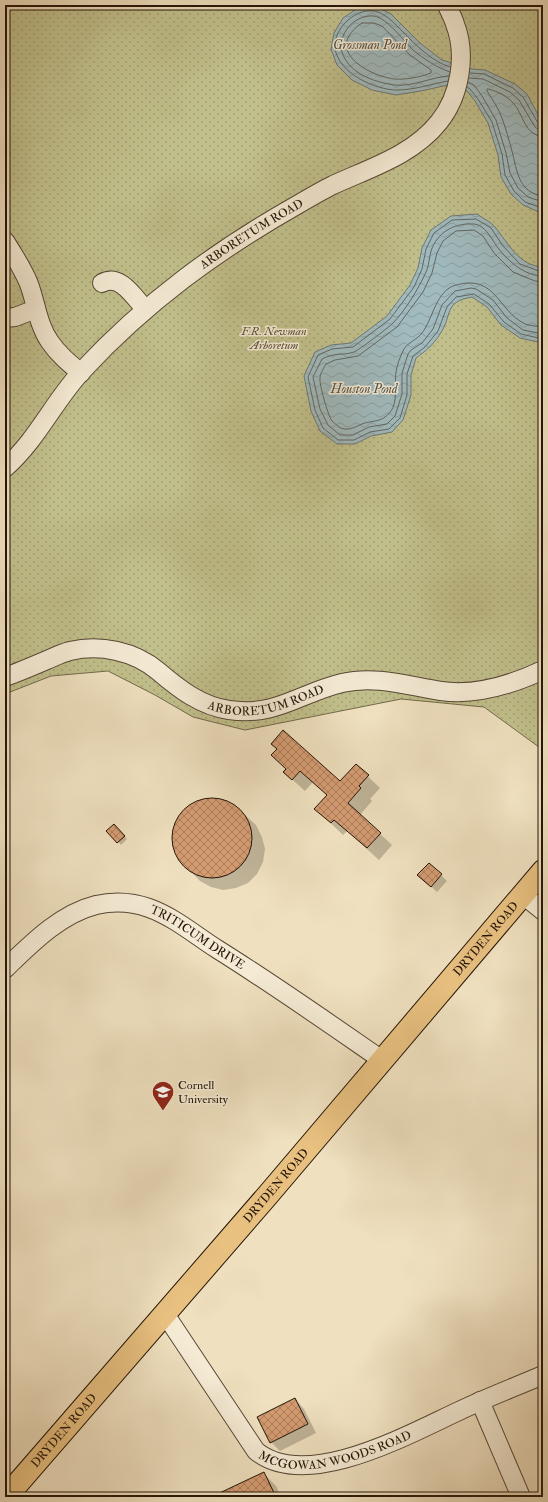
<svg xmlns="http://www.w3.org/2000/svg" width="548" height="1502" viewBox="0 0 548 1502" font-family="'IM FELL Double Pica',serif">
<defs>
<pattern id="green-dots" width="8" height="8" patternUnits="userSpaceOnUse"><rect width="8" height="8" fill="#c1c08c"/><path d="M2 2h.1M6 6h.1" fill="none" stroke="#a6a477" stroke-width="1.8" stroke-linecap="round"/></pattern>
<pattern id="water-waves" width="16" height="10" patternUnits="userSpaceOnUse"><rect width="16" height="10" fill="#a0babe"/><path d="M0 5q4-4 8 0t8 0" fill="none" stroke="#8a9fa2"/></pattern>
<pattern id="building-cross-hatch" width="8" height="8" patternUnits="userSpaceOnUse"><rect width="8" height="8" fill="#d49b71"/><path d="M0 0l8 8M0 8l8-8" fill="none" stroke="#ac7d5b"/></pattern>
</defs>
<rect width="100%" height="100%" fill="#efe0bf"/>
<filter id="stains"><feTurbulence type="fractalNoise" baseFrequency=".005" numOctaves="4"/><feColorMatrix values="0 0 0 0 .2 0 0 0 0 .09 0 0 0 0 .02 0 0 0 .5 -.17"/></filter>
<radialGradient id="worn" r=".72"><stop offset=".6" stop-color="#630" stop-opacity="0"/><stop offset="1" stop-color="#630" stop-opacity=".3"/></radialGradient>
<!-- green -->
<path fill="url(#green-dots)" stroke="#726a4a" d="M 5,5 L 543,5 L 543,750 L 484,707 L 401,699 L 245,730 L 193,717 L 155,695 L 108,671 L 51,676 L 5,694 Z"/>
<!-- water -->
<g fill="url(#water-waves)" stroke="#6e7875">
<path d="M 377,7 L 391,14 L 420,43 L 442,60 L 472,69 L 485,70 L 515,84 L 527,94 L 543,124 L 543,211 L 539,212 L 523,205 L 511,194 L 501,177 L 498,155 L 488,123 L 475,101 L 467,91 L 448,85 L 421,91 L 396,95 L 372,90 L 352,80 L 337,65 L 331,49 L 334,33 L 343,18 L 358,8 Z"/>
<path d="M 477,214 C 482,218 491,222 495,227 C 508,243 519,266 543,267 L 543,343 L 520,338 L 501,325 L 487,307 L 472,297 C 443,302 453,315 440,334 C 434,344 426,351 416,358 L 411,375 L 411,395 L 403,420 L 392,432 L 371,436 L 355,444 L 337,444 L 320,431 L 311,411 L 304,376 L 315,352 L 331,345 L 351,343 L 387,316 L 410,285 L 418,268 L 422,248 L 431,230 L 451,216 Z"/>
</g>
<!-- shadow -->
<g fill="#0003">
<path d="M 272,755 L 340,783 L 356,765 L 380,788 L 370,799 L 372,801 L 360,815 L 392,845 L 379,860 L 347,831 L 343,835 L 316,809 L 327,795 L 313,782 L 305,791 L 284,772 L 287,769 Z"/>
<path d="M 208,799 L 221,799 L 233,804 L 256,825 L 262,837 L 265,849 L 263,862 L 257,874 L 248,883 L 236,888 L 223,890 L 211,887 L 200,881 L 178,858 L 174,846 L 173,833 L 177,820 L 185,810 L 195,802 Z"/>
<path d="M 114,825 L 127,839 L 121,845 L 108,831 Z"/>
<path d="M 441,875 L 447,881 L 437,892 L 425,881 Z"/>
<path d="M 295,1399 L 304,1409 L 316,1433 L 280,1451 L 271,1442 Z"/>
<path d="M 264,1474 L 276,1486 L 281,1497 L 214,1497 Z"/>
</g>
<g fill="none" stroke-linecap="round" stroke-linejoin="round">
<!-- shore -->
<g stroke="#626762" stroke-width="1">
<path d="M 362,23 L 374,23 L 382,26 L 410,55 L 431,70 L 431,73 C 421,77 405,80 394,79 C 366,75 323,49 362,23 Z"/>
<path d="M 470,73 L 484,74 L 513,88 L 523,97 L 538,123 L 543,125"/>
<path d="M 449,76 C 431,77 413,87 395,85 C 377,83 354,75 345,59 C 333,39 352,14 374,16 C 387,18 404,41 413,50 C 424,59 436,67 450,72"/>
<path d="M 469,78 L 483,79 L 510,92 L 519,100 L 535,127 L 539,130 L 543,130"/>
<path d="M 448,81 C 431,84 414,90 397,90 C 375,90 338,73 335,48 C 333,28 358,5 378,12 C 388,16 394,23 402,31 C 416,45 431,61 450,67"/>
<path d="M 468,82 L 474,85 L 482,96 L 496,120 L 506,153 L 510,173 L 518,188 L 528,197 L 543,202"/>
<path d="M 467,87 L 470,89 L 478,99 L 492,122 L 502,154 L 505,175 L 514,191 L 525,202 L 539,207 L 543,207"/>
<path d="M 543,136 C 524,136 524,114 513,103 C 507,96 498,92 489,89 L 487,89 L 487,91 C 492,99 499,109 502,118 C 506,129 509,140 512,151 C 517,170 518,193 543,196"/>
<path d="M 543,271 L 539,271 L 520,264 L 503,246 L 491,228 L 476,219 L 452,220 L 434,233 L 426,249 L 422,269 L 414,287 L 390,319 L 353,347 L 332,349 L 318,355 L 308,377 L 315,410 L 323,428 L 338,440 L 354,440 L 370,432 L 389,429 L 400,418 L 407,395 L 407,374 L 413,356 L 425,347 L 438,331 L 447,307 L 456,297 L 474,294 L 489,304 L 504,322 L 521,334 L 543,339"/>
<path d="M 543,276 C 525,276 509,262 498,248 C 492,240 485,224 473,224 C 453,223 437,233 431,251 C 429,258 429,266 426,272 C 419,288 405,311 393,323 C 388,328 359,350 354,352 C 342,356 335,352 322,359 L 313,377 L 320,409 L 328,425 L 340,435 L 353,435 L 369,427 L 387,424 L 395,416 L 402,394 L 402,373 L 408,354 L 411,350 L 422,343 L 433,329 L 442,305 L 455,291 L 471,288 L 476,289 L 493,300 L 507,318 L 523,330 L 543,334"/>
<path d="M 543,282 L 535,281 L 513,272 L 494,253 L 483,236 L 474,230 L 456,231 L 443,241 L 437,253 L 432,273 L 423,292 L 397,327 L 358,356 L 335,360 L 326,364 C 324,368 320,373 320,378 C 319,384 328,416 332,421 C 334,423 337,425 339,427 C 347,432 355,427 362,424 C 369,421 379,422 385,417 C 400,407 394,386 396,372 C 397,365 400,357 403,351 C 406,343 417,340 422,333 C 433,319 436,290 456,285 C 496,274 497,310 525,324 C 530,326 537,326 543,327"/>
</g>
</g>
<!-- building -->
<g fill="url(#building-cross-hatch)" stroke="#231407">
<path d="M 283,730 L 340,781 L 356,764 L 369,775 L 359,786 L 361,788 L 348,803 L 381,833 L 367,848 L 334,820 L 331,823 L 314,809 L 327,795 L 300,771 L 292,780 L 283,772 L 286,769 L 271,755 L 277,749 L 271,744 Z"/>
<circle cx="212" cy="838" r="40"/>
<path d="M 114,824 L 125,836 L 117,843 L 106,831 Z"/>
<path d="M 429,863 L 442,874 L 431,887 L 417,875 Z"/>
<path d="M 295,1398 L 308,1424 L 270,1443 L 257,1417 Z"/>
<path d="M 264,1472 L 276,1497 L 211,1497 Z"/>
</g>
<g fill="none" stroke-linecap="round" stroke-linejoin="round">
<!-- minor casing -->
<g stroke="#564735" stroke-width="20">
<g id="minor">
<path d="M 5,241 C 14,255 23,269 29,284 C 36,303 38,325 50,342 C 59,355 69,363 81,373"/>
<path d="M 102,283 C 120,273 134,297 145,309"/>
<path d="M 5,318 L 15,317 L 36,309"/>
<path id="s1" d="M 5,468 C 37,440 54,401 82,371 C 146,302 216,251 297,205 C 309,198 321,191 333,185 C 370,168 413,155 439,122 C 460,96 467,55 455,24 C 453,17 449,11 447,5"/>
<path id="s2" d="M 5,677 C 19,672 33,666 47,660 C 54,657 62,653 70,651 C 100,644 134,651 158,671 C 179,689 201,706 229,710 C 276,717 300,693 342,683 C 376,675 408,686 441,691 C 476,696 511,685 543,670"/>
<path d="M 523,895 L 543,911"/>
<path id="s3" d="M 5,969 C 31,944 60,914 96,905 C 114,901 132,902 149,908 C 174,917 195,935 217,949 C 273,984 327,1022 382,1060"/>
<path id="s4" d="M 165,1314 L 256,1451 C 306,1492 409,1434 459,1411 C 486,1398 515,1387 543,1375"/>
<path d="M 480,1401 L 521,1497"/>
</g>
</g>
<!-- major casing -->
<g stroke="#231407" stroke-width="24">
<g id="major">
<path id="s5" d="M 6,1497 L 267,1196 L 543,871"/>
</g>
</g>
<!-- minor -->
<use href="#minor" stroke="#f5ebd5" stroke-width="18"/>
<!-- major -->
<use href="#major" stroke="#e8c080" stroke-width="22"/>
</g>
<!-- icons -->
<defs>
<g id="university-pin" transform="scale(1.15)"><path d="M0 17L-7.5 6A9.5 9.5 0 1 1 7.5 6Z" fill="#8f2418" stroke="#f5ebd5"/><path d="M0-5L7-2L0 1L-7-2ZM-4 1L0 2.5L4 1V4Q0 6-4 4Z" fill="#fff"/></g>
</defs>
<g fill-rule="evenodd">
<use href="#university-pin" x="163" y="1092"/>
</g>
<g text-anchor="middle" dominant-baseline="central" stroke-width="3" stroke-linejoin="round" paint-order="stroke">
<!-- street labels -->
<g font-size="12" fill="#231407" stroke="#f5ebd5">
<text stroke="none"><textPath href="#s1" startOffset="343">ARBORETUM ROAD</textPath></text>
<text stroke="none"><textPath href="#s2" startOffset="284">ARBORETUM ROAD</textPath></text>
<text stroke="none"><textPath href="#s3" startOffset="223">TRITICUM DRIVE</textPath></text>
<text stroke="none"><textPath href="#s5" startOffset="736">DRYDEN ROAD</textPath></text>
<text stroke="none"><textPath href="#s5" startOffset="412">DRYDEN ROAD</textPath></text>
<text stroke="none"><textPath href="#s5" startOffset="88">DRYDEN ROAD</textPath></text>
<text stroke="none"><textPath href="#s4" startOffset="248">MCGOWAN WOODS ROAD</textPath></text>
</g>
<!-- park labels -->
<g font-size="12" font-style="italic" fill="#5a5036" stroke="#f5ebd5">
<text x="274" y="331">F.R. Newman<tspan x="274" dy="14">Arboretum</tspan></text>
</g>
<!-- poi labels -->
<g font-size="12" fill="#231407" stroke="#f5ebd5" text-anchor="start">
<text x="178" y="1085">Cornell<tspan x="178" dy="14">University</tspan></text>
</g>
<!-- water labels -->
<g font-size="13" font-style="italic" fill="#4f4e47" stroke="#f5ebd5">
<text x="370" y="45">Grossman Pond</text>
<text x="364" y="389">Houston Pond</text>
</g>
</g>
<!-- margin -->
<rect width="548" height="1502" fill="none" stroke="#efe0bf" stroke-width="20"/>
<rect x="6" y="6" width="536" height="1490" fill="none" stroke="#231407" stroke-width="2"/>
<rect x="10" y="10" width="528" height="1482" fill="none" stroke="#231407"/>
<rect width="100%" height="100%" filter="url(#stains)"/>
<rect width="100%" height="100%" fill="url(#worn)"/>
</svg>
